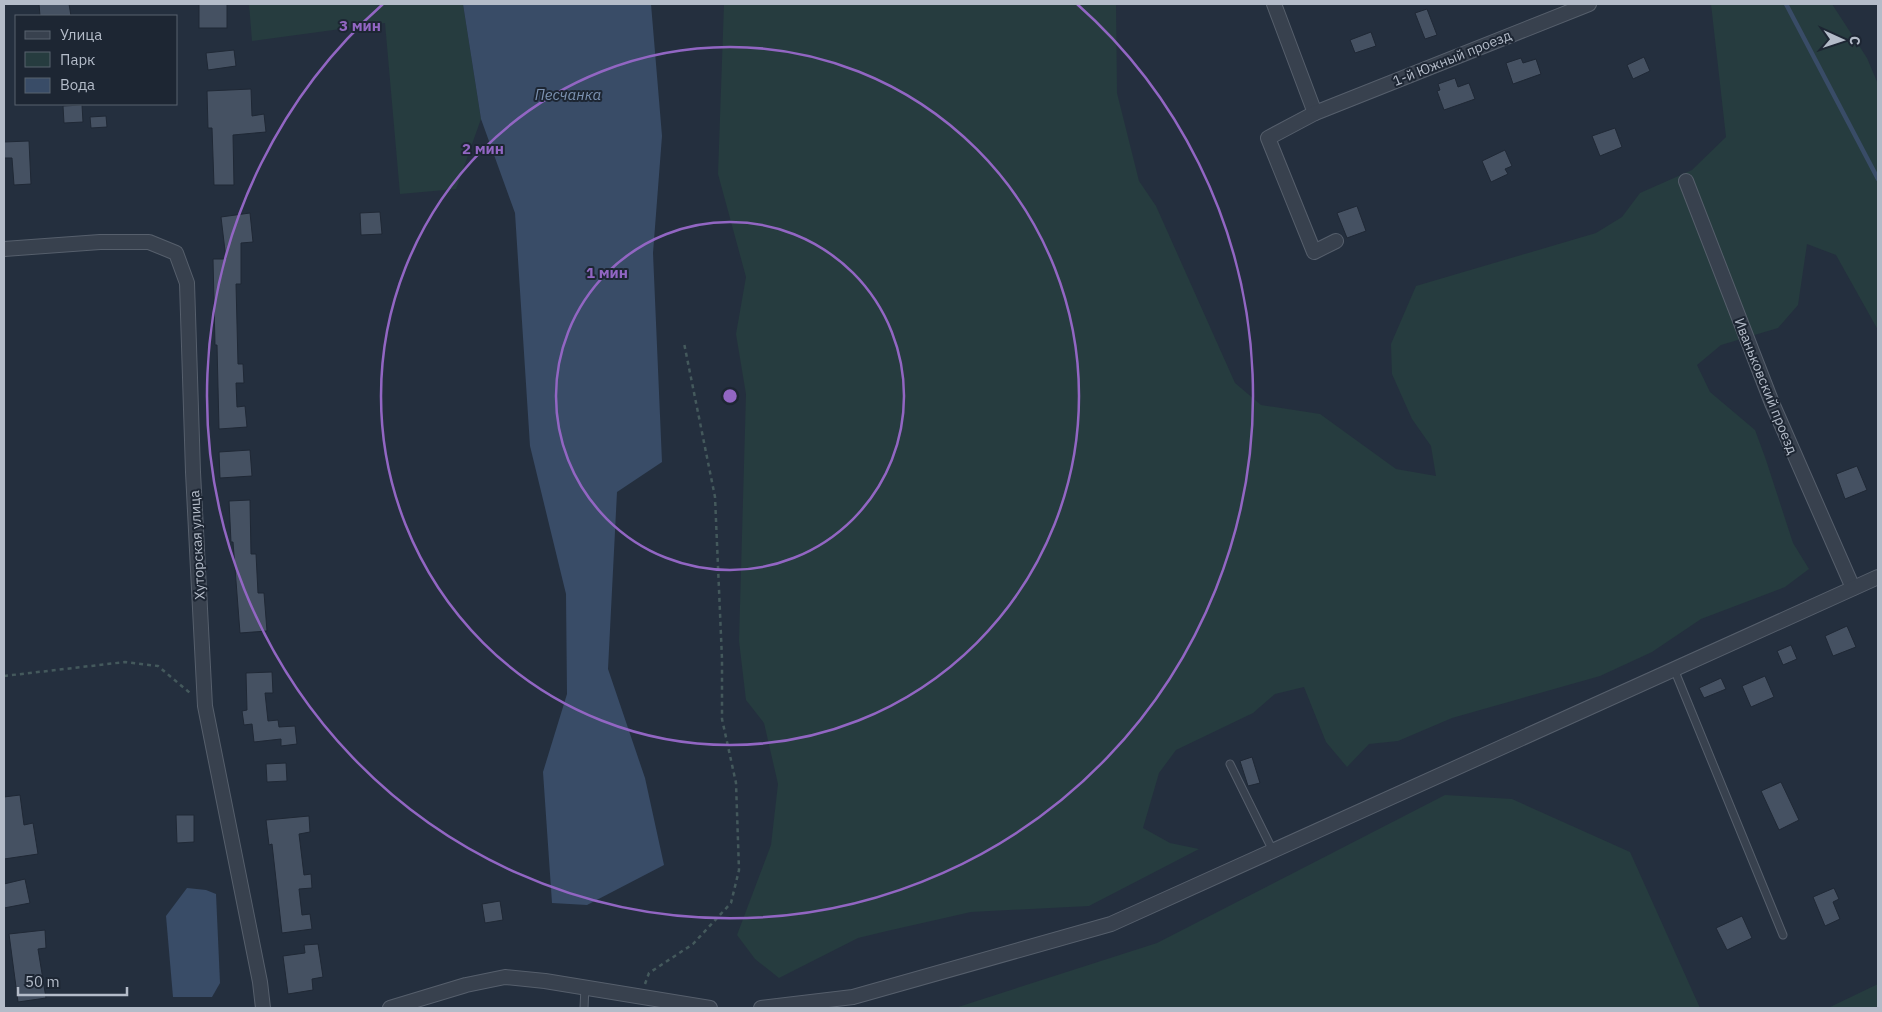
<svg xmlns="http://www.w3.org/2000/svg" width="1882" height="1012" viewBox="0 0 1882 1012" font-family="'IBM Plex Sans',sans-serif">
<rect width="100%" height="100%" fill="#242f3e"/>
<!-- green -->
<g fill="#263c3f">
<path d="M 249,4 L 463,4 L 481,119 L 456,189 L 400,194 L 385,23 L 252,41 Z"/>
<path d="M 724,4 L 1116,4 L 1117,93 L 1139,181 L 1156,206 L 1235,383 L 1261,405 L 1320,414 L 1396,469 L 1436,476 L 1431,446 L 1412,419 L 1392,374 L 1391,344 L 1416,286 L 1596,233 L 1622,217 L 1640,193 L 1692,170 L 1726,137 L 1711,4 L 1832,4 L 1867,58 L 1878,84 L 1878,330 L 1836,255 L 1807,244 L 1798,305 L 1778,328 L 1721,345 L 1697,365 L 1710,392 L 1755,430 L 1766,460 L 1793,543 L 1809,569 L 1785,587 L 1701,619 L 1652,652 L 1600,676 L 1452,718 L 1398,741 L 1369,744 L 1347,767 L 1326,742 L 1304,687 L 1275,694 L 1253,713 L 1176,750 L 1159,773 L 1143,828 L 1170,843 L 1199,849 L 1089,906 L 971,912 L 887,931 L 858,938 L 779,978 L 755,959 L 737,935 L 771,845 L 778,784 L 764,723 L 746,700 L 739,641 L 746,394 L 736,334 L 746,277 L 718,174 Z"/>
<path d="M 1445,795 L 1512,799 L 1630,852 L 1700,1008 L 955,1008 L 1157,943 Z"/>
<path d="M 1878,984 L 1878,1008 L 1828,1008 Z"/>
</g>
<!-- water -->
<g fill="#394c67">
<path d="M 463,4 L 651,4 L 662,136 L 653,253 L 662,462 L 617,492 L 608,669 L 645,778 L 664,865 L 587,905 L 552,903 L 543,772 L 567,694 L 566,594 L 530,446 L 515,213 L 481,119 Z"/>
<path d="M 187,888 L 206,890 L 216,894 L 220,983 L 212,997 L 173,997 L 166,916 Z"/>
</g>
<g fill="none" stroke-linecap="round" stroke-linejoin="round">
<!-- stream -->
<path stroke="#394c67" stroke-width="4.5" d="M 1786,4 L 1878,179"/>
</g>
<!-- building -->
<g fill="#455162" stroke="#1f2835">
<path d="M 39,4 L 69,4 L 71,16 L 40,16 Z"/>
<rect x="199" y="4" width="28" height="24"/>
<path d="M 1427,9 L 1437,35 L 1425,39 L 1415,13 Z"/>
<path d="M 1371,32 L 1376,46 L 1355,53 L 1350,40 Z"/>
<path d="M 234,50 L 236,66 L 208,70 L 206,53 Z"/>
<path d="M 1644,57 L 1650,71 L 1633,79 L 1627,65 Z"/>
<path d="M 1521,58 L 1523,63 L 1536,59 L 1541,74 L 1513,84 L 1506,63 Z"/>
<path d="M 1455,78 L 1458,87 L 1469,83 L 1475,99 L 1444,110 L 1437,91 L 1440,90 L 1438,84 Z"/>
<path d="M 251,89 L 252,116 L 264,114 L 266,132 L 233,135 L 234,185 L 214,185 L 212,128 L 208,128 L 207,91 Z"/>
<path d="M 82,105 L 83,122 L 64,123 L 63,106 Z"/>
<path d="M 106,116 L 107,127 L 91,128 L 90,117 Z"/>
<path d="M 1615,128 L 1622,147 L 1600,156 L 1592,136 Z"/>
<path d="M 29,141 L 31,184 L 14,185 L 12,158 L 4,158 L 4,142 Z"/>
<path d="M 1505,150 L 1512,166 L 1505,169 L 1508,174 L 1491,182 L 1482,161 Z"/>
<path d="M 1357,206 L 1366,231 L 1347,238 L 1337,213 Z"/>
<path d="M 380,212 L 382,234 L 361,235 L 360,213 Z"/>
<path d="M 250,213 L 253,242 L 241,243 L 241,284 L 236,284 L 238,364 L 243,364 L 244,383 L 236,383 L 237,407 L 245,406 L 247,427 L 219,429 L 217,345 L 215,345 L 213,259 L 226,259 L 221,217 Z"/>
<path d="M 250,450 L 252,476 L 220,478 L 219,452 Z"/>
<path d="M 1857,466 L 1867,490 L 1845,499 L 1836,474 Z"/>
<path d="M 250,500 L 251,554 L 256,554 L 258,593 L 264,593 L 267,631 L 240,633 L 233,542 L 231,542 L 229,501 Z"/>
<path d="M 1847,626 L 1856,647 L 1833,656 L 1825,636 Z"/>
<path d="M 1791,645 L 1797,659 L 1783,665 L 1777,651 Z"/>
<path d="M 272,672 L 273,693 L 265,693 L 268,721 L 278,720 L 279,727 L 295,726 L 297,744 L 281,746 L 281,739 L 254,742 L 252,724 L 244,725 L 242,711 L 247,710 L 246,673 Z"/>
<path d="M 1765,676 L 1774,697 L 1751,707 L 1742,686 Z"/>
<path d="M 1721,678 L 1726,689 L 1704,698 L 1699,688 Z"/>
<path d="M 1252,757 L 1260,783 L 1248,786 L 1240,761 Z"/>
<path d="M 286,763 L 287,781 L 267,782 L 266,764 Z"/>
<path d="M 1781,782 L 1799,820 L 1779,830 L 1761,791 Z"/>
<path d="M 20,795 L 24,825 L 33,823 L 38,854 L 4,859 L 4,797 Z"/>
<path d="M 176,815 L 194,815 L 194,842 L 177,843 Z"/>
<path d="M 309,816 L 310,832 L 299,834 L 304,875 L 311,874 L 312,888 L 299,889 L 302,915 L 310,914 L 312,929 L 282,933 L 272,844 L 269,845 L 266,820 Z"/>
<path d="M 25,879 L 30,903 L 4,908 L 4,884 Z"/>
<path d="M 1834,888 L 1839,899 L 1833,902 L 1840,919 L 1825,926 L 1813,897 Z"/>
<path d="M 500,901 L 503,920 L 485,923 L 482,904 Z"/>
<path d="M 1742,916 L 1752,938 L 1727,950 L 1716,928 Z"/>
<path d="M 45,930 L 46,948 L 38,949 L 46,998 L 18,1002 L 9,934 Z"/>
<path d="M 318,944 L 323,977 L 312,979 L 313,990 L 288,994 L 283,956 L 305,953 L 304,945 Z"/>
</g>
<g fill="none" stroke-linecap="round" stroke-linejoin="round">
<!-- service casing -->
<g stroke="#565f6c" stroke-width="9">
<g id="service">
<path d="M 1674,669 L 1783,935"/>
<path d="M 1230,764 L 1273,851"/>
<path d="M 584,1008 L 585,987"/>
</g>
</g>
<!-- minor casing -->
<g stroke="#565f6c" stroke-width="16">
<g id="minor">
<path d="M 1274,4 L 1315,113"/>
<path d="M 1686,181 L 1772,403 L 1853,588"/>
<path d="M 1336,241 L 1314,252 L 1268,138 L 1315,113 L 1589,4"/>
<path d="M 4,249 L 100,242 L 149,242 L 176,253 L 187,283 L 193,472 L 205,706 L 260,982 L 263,1008"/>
<path d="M 390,1008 L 466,985 L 505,977 L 545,981 L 710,1008"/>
<path d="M 761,1008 L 853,997 L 1111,924 L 1878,577"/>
</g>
</g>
<!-- path -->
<g stroke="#44595c" stroke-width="2.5" stroke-dasharray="4 4" stroke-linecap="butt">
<path d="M 4,676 L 125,662 L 158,666 L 190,693"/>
<path d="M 645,984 L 649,973 L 693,944 L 731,903 L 739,870 L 736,783 L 722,719 L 722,659 L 715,497 L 684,343"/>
</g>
<!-- service -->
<use href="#service" stroke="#38414e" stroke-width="7"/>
<!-- minor -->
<use href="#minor" stroke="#38414e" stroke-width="14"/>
</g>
<!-- distance rings -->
<g fill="none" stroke="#9266c3" stroke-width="2.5">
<circle cx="730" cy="396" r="174"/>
<circle cx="730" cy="396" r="349"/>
<path d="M1077 4A523 523 0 1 1 383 4"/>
</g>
<g text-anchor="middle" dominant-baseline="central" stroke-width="4" stroke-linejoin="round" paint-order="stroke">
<!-- street labels -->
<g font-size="14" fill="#b4bcc9" stroke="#1d2633">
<text transform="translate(1452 58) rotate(-22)">1-й Южный проезд</text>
<text transform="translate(1766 386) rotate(68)">Иваньковский проезд</text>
<text transform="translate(197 545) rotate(-93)">Хуторская улица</text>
</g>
<!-- water labels -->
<g font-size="15" font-style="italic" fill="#7c92b1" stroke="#1d2633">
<text x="568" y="94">Песчанка</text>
</g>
</g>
<circle cx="730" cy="396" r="8" fill="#9266c3" stroke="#1d2633" stroke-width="2.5"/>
<g font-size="15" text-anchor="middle" font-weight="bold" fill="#9266c3" stroke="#1d2633" stroke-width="4" stroke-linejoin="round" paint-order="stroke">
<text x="360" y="31">3 мин</text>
<text x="483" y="154">2 мин</text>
<text x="607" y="278">1 мин</text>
</g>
<!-- border -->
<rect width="1882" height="1012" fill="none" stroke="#b4bcc9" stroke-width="10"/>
<!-- legend -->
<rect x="15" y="15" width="162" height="90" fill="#1d2633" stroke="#59626f"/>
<rect x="25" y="31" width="25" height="8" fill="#38414e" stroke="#59626f"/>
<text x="60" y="40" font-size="15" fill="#b4bcc9">Улица</text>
<rect x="25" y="52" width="25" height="15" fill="#263c3f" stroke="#59626f"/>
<text x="60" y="65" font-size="15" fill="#b4bcc9">Парк</text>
<rect x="25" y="78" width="25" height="15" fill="#394c67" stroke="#59626f"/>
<text x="60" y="90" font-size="15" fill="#b4bcc9">Вода</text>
<!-- north arrow -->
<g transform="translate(1842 40) rotate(93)" stroke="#1d2633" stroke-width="4" paint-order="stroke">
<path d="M0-4L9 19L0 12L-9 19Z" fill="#b4bcc9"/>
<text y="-8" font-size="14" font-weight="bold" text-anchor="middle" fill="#b4bcc9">С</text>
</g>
<!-- scale -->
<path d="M18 987v8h109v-8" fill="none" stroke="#b4bcc9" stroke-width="2.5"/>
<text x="25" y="987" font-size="15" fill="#b4bcc9" stroke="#1d2633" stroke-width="4" paint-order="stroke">50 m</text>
</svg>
